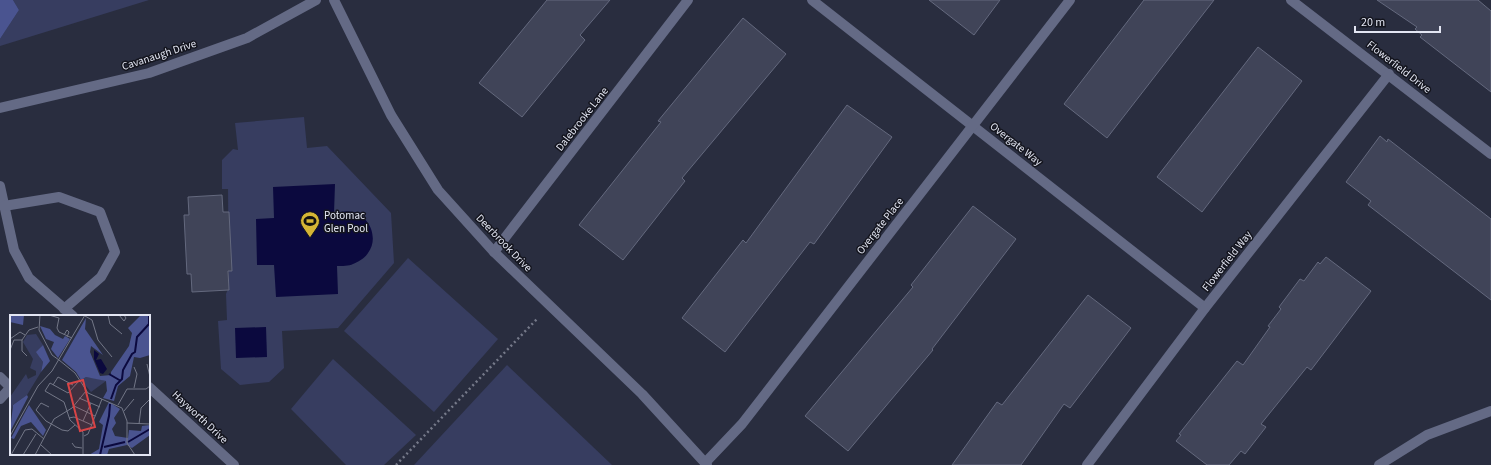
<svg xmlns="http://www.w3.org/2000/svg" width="1491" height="465" viewBox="0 0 1491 465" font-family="'Source Sans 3',sans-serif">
<rect width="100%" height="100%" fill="#292d3f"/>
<!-- green -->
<g fill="#373d60">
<path d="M 13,0 L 149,0 L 0,46 L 0,39 L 19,10 Z"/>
<path d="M 304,117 L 307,148 L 327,146 L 391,213 L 394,263 L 338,328 L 282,331 L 284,368 L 269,382 L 240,385 L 221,369 L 218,321 L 227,320 L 226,294 L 229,286 L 228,189 L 222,189 L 222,160 L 233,149 L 238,150 L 235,123 Z"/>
<path d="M 408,258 L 498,339 L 434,412 L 344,331 Z"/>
<path d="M 333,359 L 416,435 L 384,465 L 346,465 L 291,409 Z"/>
<path d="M 507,365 L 612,465 L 414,465 Z"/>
</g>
<!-- forest -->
<path fill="#4a5490" d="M 0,0 L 13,0 L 19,10 L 0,39 Z"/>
<!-- water -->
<g fill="#0b093e">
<path d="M 335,184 L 334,213 C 341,212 347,210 353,212 C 370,216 379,239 368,253 C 365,258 358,262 353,264 C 349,266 342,266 337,266 L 338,294 L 276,297 L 274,265 L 257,265 L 256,219 L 274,218 L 273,187 Z"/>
<path d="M 266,327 L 267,357 L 236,358 L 235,328 Z"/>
</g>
<!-- building -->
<g fill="#404458" stroke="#64697e">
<path d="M 547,0 L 610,0 L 580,35 L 585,40 L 522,117 L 479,83 Z"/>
<path d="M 929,0 L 1000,0 L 974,35 Z"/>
<path d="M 1144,0 L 1214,0 L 1107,138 L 1064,104 Z"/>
<path d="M 1377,0 L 1478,0 L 1491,11 L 1491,92 L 1420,37 L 1422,35 L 1415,29 L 1417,27 Z"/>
<path d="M 743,18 L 786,54 L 682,178 L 685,181 L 623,260 L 579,225 L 661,122 L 658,121 Z"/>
<path d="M 1258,47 L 1302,81 L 1202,212 L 1157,177 Z"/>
<path d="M 847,105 L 892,137 L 814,244 L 810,242 L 725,352 L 682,318 L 743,240 L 746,243 Z"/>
<path d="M 1380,136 L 1387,142 L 1388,139 L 1491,219 L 1491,300 L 1368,205 L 1371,201 L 1346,182 Z"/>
<path d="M 222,195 L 223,212 L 229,212 L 232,271 L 228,271 L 229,290 L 192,292 L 191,274 L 187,274 L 184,215 L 189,215 L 188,197 Z"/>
<path d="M 973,206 L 1016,239 L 932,349 L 933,350 L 848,451 L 805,416 L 913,287 L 911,285 Z"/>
<path d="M 1326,257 L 1371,291 L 1311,370 L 1307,367 L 1261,424 L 1266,427 L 1245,454 L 1241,451 L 1229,465 L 1207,465 L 1176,441 L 1181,435 L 1179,434 L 1237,361 L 1243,365 L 1270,327 L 1268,326 L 1281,309 L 1279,307 L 1300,279 L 1304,281 L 1318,262 L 1320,264 Z"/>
<path d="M 1088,295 L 1131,328 L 1070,408 L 1064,404 L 1021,465 L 952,465 L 997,402 L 1002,405 Z"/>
</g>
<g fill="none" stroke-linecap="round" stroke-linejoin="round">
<!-- path -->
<path stroke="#767a8a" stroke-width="2.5" stroke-dasharray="2 3" stroke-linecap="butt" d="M 396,465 L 537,319"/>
<!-- minor -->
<g stroke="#646a85" stroke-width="10">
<path d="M 334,0 L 391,115 L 438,190 L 494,252 L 642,394 L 707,465"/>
<path d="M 812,0 L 1205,308"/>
<path d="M 1291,0 L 1491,154"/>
<path d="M 0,108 L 149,73 L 247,38 L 316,0"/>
<path d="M 0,186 L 14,250 L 29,278 L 73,316"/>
<path d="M 4,206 L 59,197 L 100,212 L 115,252 L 101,277 L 64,309"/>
<path d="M 494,252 L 688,0"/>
<path d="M 0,377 L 11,388"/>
<path d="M 149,387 L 234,465"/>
<path d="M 0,399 L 11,387"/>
<path d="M 705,463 L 742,424 L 1070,0"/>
<path d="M 1087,465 L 1205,308 L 1389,74"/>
<path d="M 1379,465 L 1427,435 L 1491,411"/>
</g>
</g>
<!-- icons -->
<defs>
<g id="stadium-pin" transform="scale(1)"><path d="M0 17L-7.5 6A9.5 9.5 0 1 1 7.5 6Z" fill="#d5b535" stroke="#14151e"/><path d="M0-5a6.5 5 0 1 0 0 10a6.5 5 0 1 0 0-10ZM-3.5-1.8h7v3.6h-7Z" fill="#111"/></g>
</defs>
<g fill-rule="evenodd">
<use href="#stadium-pin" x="310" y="221"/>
</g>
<g text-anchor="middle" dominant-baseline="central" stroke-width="3" stroke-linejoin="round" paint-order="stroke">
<!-- street labels -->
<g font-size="11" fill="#e3e6f3" stroke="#14151e">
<text transform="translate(159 55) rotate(-18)">Cavanaugh Drive</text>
<text transform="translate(1399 67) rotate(38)">Flowerfield Drive</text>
<text transform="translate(582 119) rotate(-52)">Dalebrooke Lane</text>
<text transform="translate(1016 144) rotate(38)">Overgate Way</text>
<text transform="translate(880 226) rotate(-52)">Overgate Place</text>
<text transform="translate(504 243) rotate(46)">Deerbrook Drive</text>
<text transform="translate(1227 261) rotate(-52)">Flowerfield Way</text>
<text transform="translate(200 417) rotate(43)">Hayworth Drive</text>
</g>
<!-- poi labels -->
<g font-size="11" fill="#e3e6f3" stroke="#14151e" text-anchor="start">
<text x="324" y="215">Potomac<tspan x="324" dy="13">Glen Pool</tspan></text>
</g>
</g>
<!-- overview -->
<g transform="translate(10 315)">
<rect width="140" height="140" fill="#292d3f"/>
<path d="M 26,19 L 33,30 L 30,34 L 30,43 L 33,47 L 31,57 L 17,80 L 3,90 L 0,98 L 0,82 L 16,59 L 18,64 L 26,60 L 26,56 L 20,53 L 23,44 L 13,27 L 17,20 ZM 76,62 L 84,63 L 96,66 L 81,77 L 71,65 Z" fill="#373d60"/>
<path d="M 0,0 L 14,0 L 13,10 L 0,7 ZM 131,0 L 140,0 L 140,40 L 130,43 L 124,42 L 120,61 L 108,71 L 104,86 L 93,83 L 97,76 L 96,66 L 76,62 L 71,65 L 66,57 L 52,45 L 76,3 L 75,14 L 93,40 L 81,31 L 80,37 L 90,61 L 101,60 L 101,57 L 119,31 L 122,18 L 118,13 ZM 30,11 L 40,14 L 45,20 L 53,24 L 55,21 L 60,24 L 48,43 L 41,34 L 44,27 L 36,24 ZM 33,30 L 40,46 L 31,57 L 33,47 L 26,37 ZM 17,80 L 18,82 L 0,117 L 3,90 ZM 99,87 L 110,94 L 104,103 L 106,108 L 102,114 L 105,121 L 118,123 L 119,115 L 131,116 L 132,111 L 140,110 L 140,120 L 122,133 L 117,130 L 99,134 L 97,140 L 79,140 L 89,134 L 93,110 L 89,107 ZM 19,90 L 36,115 L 33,121 L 21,107 L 11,111 L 4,124 L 1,123 Z" fill="#4a5490"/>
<path d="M 84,35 L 89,39 L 86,45 L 91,44 L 97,54 L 93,59 L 90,58 L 84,44 Z" fill="#0b093e"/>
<path fill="none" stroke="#0b093e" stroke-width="2" d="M 99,59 L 111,66M 101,84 L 106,70 L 112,64 L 113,55 L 122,39 L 125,37 L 127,22 L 139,9 L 139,0M 118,127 L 140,114M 94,132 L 115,127M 90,140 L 99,101 L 100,89"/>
<path fill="none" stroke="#737787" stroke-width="1" d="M 30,0 L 29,15 L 42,40 L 49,45M 39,0 L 49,3 L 47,13 L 49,17 L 62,23M 98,0 L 100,9 L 112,19M 109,0 L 114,6 L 116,3 L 114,0M 75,1 L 82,5 L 88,25 L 102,42M 54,20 L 57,15 L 59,17 L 57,22M 0,24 L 10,17 L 15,20M 0,35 L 4,25 L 12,25M 17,41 L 12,36 L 12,25 L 19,15 L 28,12M 49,45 L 65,58 L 78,78 L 112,93 L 117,106 L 117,128 L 125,140M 137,49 L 140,62M 69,66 L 58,78 L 40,68 L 35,76 L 54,87 L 60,105 L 73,117 L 73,140M 43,70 L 48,62 L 63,70M 124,73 L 127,59 L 124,52M 69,83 L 90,92M 108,90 L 117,74 L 136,74 L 140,71M 64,91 L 85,101M 39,92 L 31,88 L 26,95 L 36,106 L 52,115 L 58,116 L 65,110M 114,96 L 124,84M 59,103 L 64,102 L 82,110M 73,106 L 81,88M 117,108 L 140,109M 129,109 L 131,93 L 140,84M 0,121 L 28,71 L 42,56 L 75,0M 74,121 L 78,119 L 92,84M 62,128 L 65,132 L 72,133M 31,130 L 42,140M 1,140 L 15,115 L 22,114 L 34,124M 13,140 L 26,119M 25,140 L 44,104 L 62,93 L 76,76"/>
<path fill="#d84446" fill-opacity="0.15" stroke="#d84446" stroke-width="2" d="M 73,65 L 85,112 L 70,116 L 58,69 Z"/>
<rect width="140" height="140" fill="none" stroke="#e3e6f3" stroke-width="2"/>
</g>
<!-- scale -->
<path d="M1355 26v6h85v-6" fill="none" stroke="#e3e6f3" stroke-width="2"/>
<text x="1361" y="26" font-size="12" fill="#e3e6f3" stroke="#14151e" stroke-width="3" paint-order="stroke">20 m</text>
</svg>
